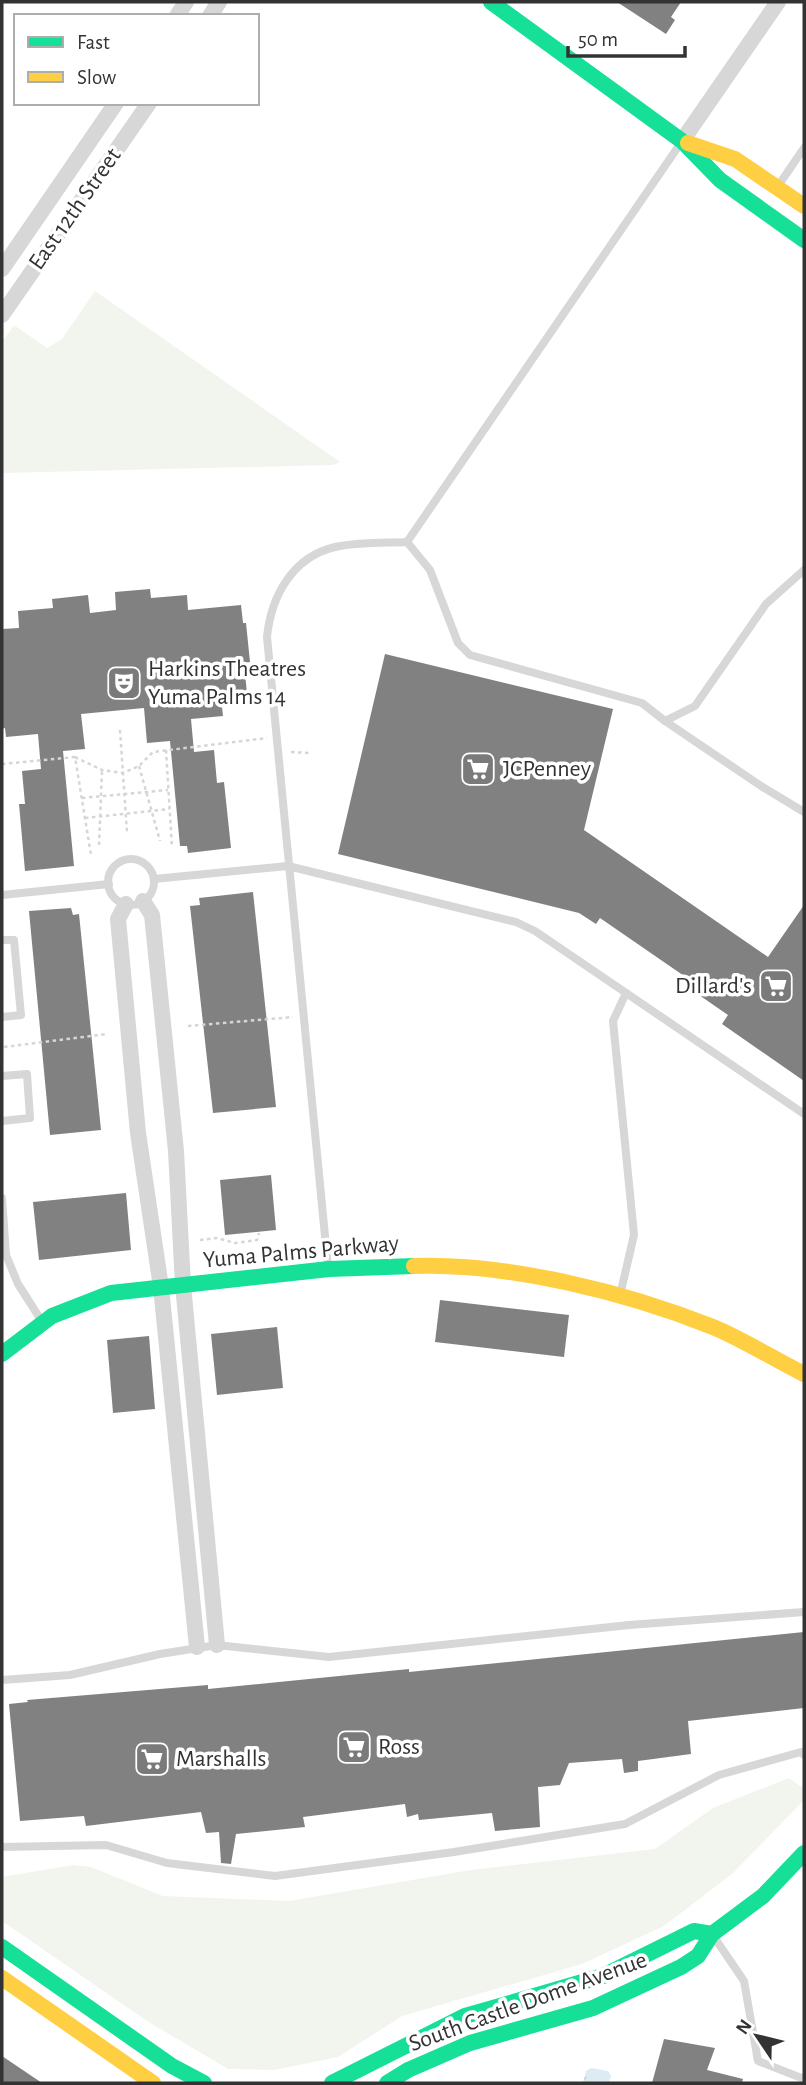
<svg xmlns="http://www.w3.org/2000/svg" width="806" height="2085" viewBox="0 0 806 2085" font-family="'Alegreya Sans',sans-serif">
<defs>
<pattern id="water-ripples" width="26" height="14" patternUnits="userSpaceOnUse" patternTransform="scale(1.75)"><rect width="26" height="14" fill="#ddebf3"/><path d="M2 4q2-2 4 0t4 0M15 11q2-2 4 0t4 0" fill="none" stroke="#becad1"/></pattern>
</defs>
<rect width="100%" height="100%" fill="#fff"/>
<!-- green -->
<g fill="#f1f5ed">
<path d="M 95,291 L 340,462 L 333,465 L 2,473 L 2,342 L 14,325 L 47,348 L 62,339 Z"/>
<path d="M 789,1778 L 804,1789 L 804,1800 L 733,1873 L 664,1926 L 582,1964 L 402,2016 L 338,2057 L 274,2070 L 228,2069 L 147,2021 L 2,1921 L 2,1877 L 73,1865 L 91,1867 L 163,1896 L 289,1901 L 471,1870 L 655,1849 L 713,1808 Z"/>
</g>
<!-- water -->
<path fill="url(#water-ripples)" d="M 591,2068 L 608,2071 L 611,2076 L 609,2083 L 583,2083 L 586,2071 Z"/>
<!-- building -->
<g fill="#818181">
<path d="M 617,2 L 681,2 L 671,17 L 675,20 L 666,34 Z"/>
<path d="M 150,589 L 151,598 L 187,595 L 188,610 L 241,605 L 243,623 L 246,623 L 250,662 L 244,663 L 248,704 L 222,707 L 223,716 L 191,719 L 194,752 L 214,750 L 217,783 L 224,782 L 231,848 L 188,853 L 187,846 L 180,846 L 170,741 L 147,743 L 144,708 L 81,714 L 85,749 L 63,751 L 74,866 L 25,871 L 19,804 L 25,804 L 22,771 L 41,769 L 38,734 L 6,737 L 5,728 L 2,729 L 2,629 L 19,628 L 18,611 L 53,608 L 52,599 L 88,595 L 90,613 L 116,610 L 115,592 Z"/>
<path d="M 385,654 L 613,709 L 584,830 L 768,957 L 804,905 L 804,1081 L 722,1024 L 728,1015 L 699,995 L 703,989 L 600,918 L 596,924 L 579,913 L 338,854 Z"/>
<path d="M 253,892 L 276,1107 L 213,1113 L 190,906 L 200,905 L 199,898 Z"/>
<path d="M 71,908 L 73,915 L 79,914 L 101,1130 L 50,1135 L 29,911 Z"/>
<path d="M 271,1175 L 276,1230 L 225,1235 L 220,1180 Z"/>
<path d="M 126,1193 L 131,1250 L 39,1260 L 33,1202 Z"/>
<path d="M 440,1300 L 569,1315 L 564,1357 L 435,1342 Z"/>
<path d="M 277,1327 L 283,1388 L 217,1395 L 211,1334 Z"/>
<path d="M 149,1336 L 155,1409 L 113,1413 L 107,1340 Z"/>
<path d="M 804,1632 L 804,1708 L 688,1721 L 691,1754 L 638,1761 L 638,1771 L 624,1773 L 622,1759 L 569,1763 L 560,1785 L 538,1787 L 540,1827 L 495,1831 L 492,1813 L 419,1820 L 418,1814 L 407,1817 L 405,1804 L 303,1817 L 305,1827 L 236,1834 L 231,1864 L 221,1863 L 219,1832 L 206,1833 L 201,1812 L 86,1826 L 84,1816 L 20,1821 L 9,1704 L 28,1702 L 27,1700 L 208,1685 L 208,1689 L 409,1669 L 409,1672 Z"/>
<path d="M 664,2039 L 715,2048 L 707,2070 L 743,2079 L 742,2083 L 652,2083 Z"/>
<path d="M 2,2056 L 42,2083 L 2,2083 Z"/>
</g>
<g fill="none" stroke-linecap="round" stroke-linejoin="round">
<!-- path -->
<g stroke="#d6d6d6" stroke-width="2.5" stroke-dasharray="3.5 3.5" stroke-linecap="butt">
<path d="M 120,730 L 127,832"/>
<path d="M 166,750 L 172,847"/>
<path d="M 291,752 L 309,753"/>
<path d="M 75,757 L 102,770 L 123,773 L 139,766 L 153,752 L 267,738"/>
<path d="M 2,764 L 75,757 L 91,855"/>
<path d="M 139,766 L 160,841"/>
<path d="M 82,798 L 168,790"/>
<path d="M 85,818 L 169,809"/>
<path d="M 99,845 L 102,771"/>
<path d="M 188,1026 L 293,1017"/>
<path d="M 4,1047 L 107,1034"/>
<path d="M 200,1240 L 217,1238 L 235,1243 L 257,1240 L 259,1233"/>
</g>
<!-- lane -->
<g stroke="#d7d7d7" stroke-width="8">
<path d="M 680,144 L 407,542 L 430,570 L 458,643 L 470,655 L 642,703 L 665,721 L 695,706 L 766,604 L 804,570"/>
<path d="M 778,186 L 804,148"/>
<path d="M 665,721 L 761,786 L 804,812"/>
<circle cx="131" cy="882" r="23"/>
<path d="M 154,879 L 288,866 L 516,922 L 535,931 L 804,1114"/>
<path d="M 2,895 L 109,884"/>
<path d="M 2,940 L 14,940 L 21,1015 L 2,1017"/>
<path d="M 2,1076 L 27,1074 L 30,1118 L 2,1121"/>
<path d="M 2,1198 L 6,1255 L 18,1284 L 41,1320"/>
<path d="M 328,1267 L 267,637 C 271,597 292,557 335,547 C 357,542 384,543 407,542"/>
<path d="M 621,1291 L 634,1235 L 613,1021 L 626,993"/>
<path d="M 2,1680 L 70,1675 L 160,1654 L 217,1645 L 329,1657 L 629,1625 L 804,1612"/>
<path d="M 2,1847 L 106,1845 L 167,1863 L 275,1876 L 454,1852 L 625,1824 L 719,1775 L 801,1752 L 804,1755"/>
<path d="M 714,1937 L 744,1981 L 758,2061 L 804,2079"/>
</g>
<!-- street -->
<g stroke="#d7d7d7" stroke-width="16">
<path d="M 177,16 L 186,2"/>
<path d="M 210,16 L 219,2"/>
<path d="M 682,141 L 778,2"/>
<path d="M 2,269 L 116,103"/>
<path d="M 2,315 L 149,103"/>
<path d="M 143,901 L 152,915 L 176,1151 L 183,1285 L 217,1645"/>
<path d="M 126,904 L 118,919 L 138,1133 L 161,1287 L 197,1647"/>
</g>
<!-- fast -->
<g stroke="#16e098" stroke-width="16">
<path d="M 491,2 L 682,141 L 720,180 L 804,240"/>
<path d="M 2,1354 L 52,1316 L 111,1293 L 329,1269 L 414,1266"/>
<path d="M 2,1947 L 172,2066 L 204,2083"/>
<path d="M 332,2083 L 465,2016 L 603,1976 L 694,1931 L 712,1934"/>
<path d="M 387,2083 L 408,2070 L 470,2043 L 593,2008 L 681,1967 L 698,1956 L 712,1934 L 763,1896 L 804,1853"/>
</g>
<!-- slow -->
<g stroke="#ffcf43" stroke-width="16">
<path d="M 688,143 L 735,159 L 804,206"/>
<path d="M 414,1266 C 509,1263 625,1292 713,1327 C 744,1340 774,1359 804,1374"/>
<path d="M 2,1978 L 153,2083"/>
</g>
</g>
<!-- icons -->
<defs>
<g id="theatre-square" transform="scale(1.75)"><rect x="-9" y="-9" width="18" height="18" rx="4" fill="#7a7a7a" stroke="#fff"/><path d="M-5-5.5Q0-4 5-5.5V0Q5 5 0 6Q-5 5-5 0ZM-3.3-2.5H-1v1.5H-3.3ZM1-2.5H3.3v1.5H1ZM-2.8 1Q0 5.5 2.8 1Z" fill="#fff"/></g>
<g id="supermarket-square" transform="scale(1.75)"><rect x="-9" y="-9" width="18" height="18" rx="4" fill="#7a7a7a" stroke="#fff"/><path d="M-6-5.5h2.5l.6 2H6L4.5 2H-2.5L-4.4-4H-6ZM-1.5 3.2a1.3 1.3 0 1 0 .1 0ZM3 3.2a1.3 1.3 0 1 0 .1 0Z" fill="#fff"/></g>
</defs>
<g fill-rule="evenodd">
<use href="#theatre-square" x="124" y="683"/>
<use href="#supermarket-square" x="478" y="769"/>
<use href="#supermarket-square" x="776" y="986"/>
<use href="#supermarket-square" x="354" y="1747"/>
<use href="#supermarket-square" x="152" y="1759"/>
</g>
<g text-anchor="middle" dominant-baseline="central" stroke-width="7" stroke-linejoin="round" paint-order="stroke">
<!-- street labels -->
<g font-size="24" fill="#333" stroke="#fff">
<text transform="translate(75 209) rotate(-55)">East 12th Street</text>
<text transform="translate(301 1252) rotate(-5)">Yuma Palms Parkway</text>
<text transform="translate(528 2002) rotate(-20)">South Castle Dome Avenue</text>
</g>
<!-- poi labels -->
<g font-size="24" fill="#333" stroke="#fff" text-anchor="start">
<text x="148" y="669">Harkins Theatres<tspan x="148" dy="28">Yuma Palms 14</tspan></text>
<text x="503" y="769">JCPenney</text>
<text x="752" y="986" text-anchor="end">Dillard's</text>
<text x="378" y="1747">Ross</text>
<text x="176" y="1759">Marshalls</text>
</g>
</g>
<!-- border -->
<rect width="806" height="2085" fill="none" stroke="#333333" stroke-width="7"/>
<!-- legend -->
<rect x="14" y="14" width="245" height="91" fill="#ffffff" stroke="#adadad" stroke-width="2"/>
<rect x="28" y="37" width="35" height="10" fill="#16e098" stroke="#adadad" stroke-width="2"/>
<text x="77" y="49" font-size="21" fill="#333333">Fast</text>
<rect x="28" y="72" width="35" height="10" fill="#ffcf43" stroke="#adadad" stroke-width="2"/>
<text x="77" y="84" font-size="21" fill="#333333">Slow</text>
<!-- north arrow -->
<g transform="translate(757 2036) rotate(305)" stroke="#ffffff" stroke-width="5" paint-order="stroke">
<path d="M0-5L12 26L0 18L-12 26Z" fill="#333333"/>
<text y="-10" font-size="19" font-weight="bold" text-anchor="middle" fill="#333333">N</text>
</g>
<!-- scale -->
<path d="M568 46v10h117v-10" fill="none" stroke="#333333" stroke-width="3.5"/>
<text x="578" y="46" font-size="21" fill="#333333" stroke="#ffffff" stroke-width="5" paint-order="stroke">50 m</text>
</svg>
